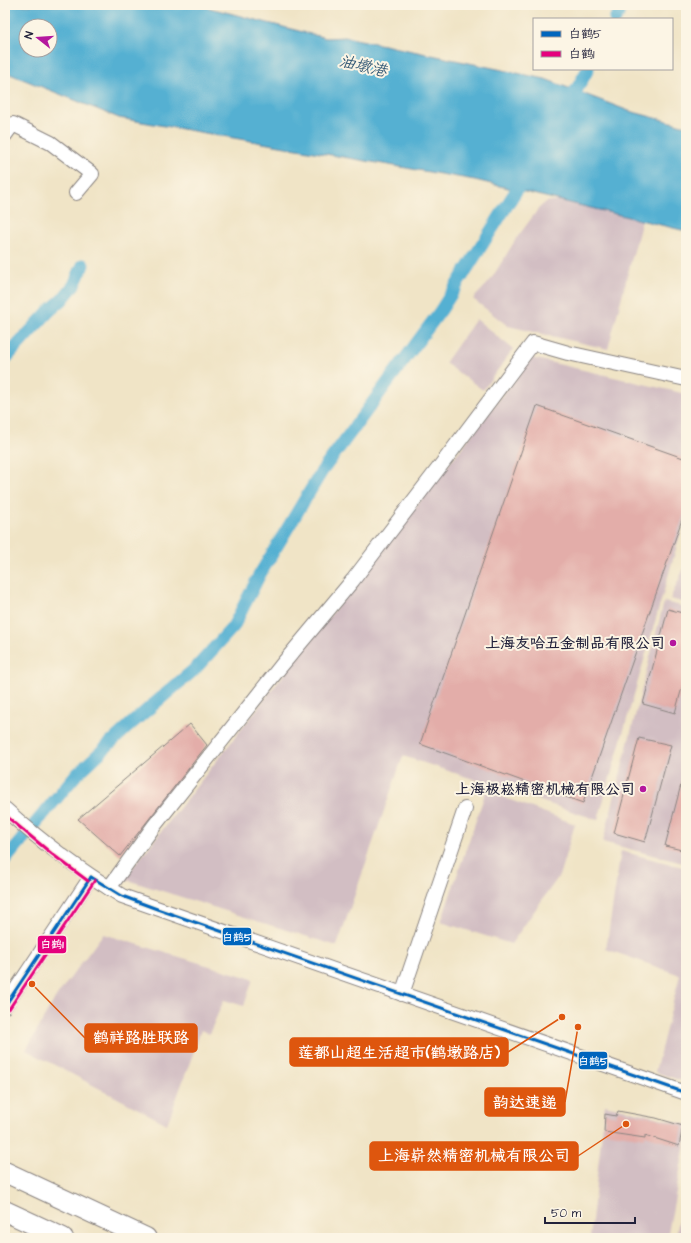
<svg xmlns="http://www.w3.org/2000/svg" width="691" height="1243" viewBox="0 0 691 1243" font-family="'Architects Daughter','LXGW WenKai TC',sans-serif">
<rect width="100%" height="100%" fill="#fcf5e5"/>
<filter id="ink" filterUnits="userSpaceOnUse"><feTurbulence type="fractalNoise" baseFrequency=".025" numOctaves="2"/><feDisplacementMap in="SourceGraphic" scale="8" xChannelSelector="R" yChannelSelector="G"/><feConvolveMatrix kernelMatrix="1 2 1 2 8 2 1 2 1" color-interpolation-filters="sRGB"/></filter>
<filter id="wash" filterUnits="userSpaceOnUse"><feTurbulence type="fractalNoise" baseFrequency=".012" numOctaves="4" result="noise"/><feDisplacementMap in="SourceGraphic" scale="16" xChannelSelector="R" yChannelSelector="G"/><feGaussianBlur stdDeviation="0.9" result="paint"/><feColorMatrix in="noise" values="0 0 0 0 0 0 0 0 0 0 0 0 0 0 0 0 0 1.4 0 .05"/><feComposite in="paint" operator="in"/></filter>
<g filter="url(#wash)">
<rect width="100%" height="100%" fill="#f0e4c6"/>
<!-- industrial -->
<g fill="#d2bec3">
<path d="M 558,200 L 642,220 L 608,349 L 508,326 L 473,299 L 490,281 L 516,239 L 539,208 L 546,202 Z"/>
<path d="M 476,319 L 513,349 L 483,390 L 445,363 Z"/>
<path d="M 532,358 L 686,394 L 686,514 L 598,820 L 403,756 L 337,946 L 124,879 Z"/>
<path d="M 686,564 L 686,603 L 670,599 Z"/>
<path d="M 664,602 L 686,607 L 686,864 L 603,842 Z"/>
<path d="M 486,791 L 575,824 L 559,876 L 511,944 L 441,922 Z"/>
<path d="M 621,851 L 686,868 L 686,1082 L 655,1072 L 680,975 L 606,949 Z"/>
<path d="M 103,934 L 253,979 L 244,1006 L 224,1000 L 209,1034 L 201,1030 L 193,1054 L 167,1124 L 26,1050 L 54,1000 Z"/>
<path d="M 605,1105 L 686,1124 L 686,1140 L 667,1238 L 590,1238 Z"/>
<path d="M 686,1172 L 686,1238 L 676,1238 Z"/>
</g>
<!-- water -->
<path fill="#54b0d2" stroke="#3b6986" fill-rule="evenodd" d="M 5,5 L 194,5 L 202,6 L 326,38 L 346,37 L 545,79 L 629,111 L 686,126 L 686,231 L 475,180 L 119,118 L 5,72 ZM 26,26 L 50,26 L 50,50 L 26,50 Z"/>
<g fill="none" stroke-linecap="round" stroke-linejoin="round">
<!-- canal -->
<g stroke="#54b0d2" stroke-width="13">
<path d="M 615,19 L 623,5"/>
<path d="M 568,105 L 588,69"/>
<path d="M 5,359 L 49,311 L 62,300 L 74,285 L 83,265"/>
<path d="M 5,860 L 75,776 L 132,723 L 196,668 L 233,627 L 260,574 L 322,471 L 441,310 L 526,175"/>
</g>
</g>
<g id="blocks">
<!-- building -->
<g fill="#e3ada9">
<path d="M 537,406 L 686,459 L 686,508 L 583,803 L 420,744 Z"/>
<path d="M 668,609 L 686,614 L 686,673 L 675,713 L 643,704 Z"/>
<path d="M 190,724 L 207,745 L 120,856 L 78,819 Z"/>
<path d="M 639,738 L 671,745 L 645,842 L 614,833 Z"/>
<path d="M 683,777 L 686,778 L 686,851 L 665,846 Z"/>
<path d="M 618,1111 L 656,1118 L 683,1126 L 679,1146 L 645,1135 L 645,1138 L 604,1132 L 605,1114 L 616,1116 Z"/>
</g>
</g>
</g>
<g filter="url(#ink)">
<use href="#blocks" fill-opacity="0" stroke="#898380" stroke-width="1"/>
<g fill="none" stroke-linecap="round" stroke-linejoin="round">
<!-- minor casing -->
<g stroke="#898380" stroke-width="16">
<g id="minor">
<path d="M 5,135 L 13,124 L 51,143 L 92,174 L 76,193"/>
<path d="M 5,809 C 41,842 81,871 122,896 L 686,1093"/>
<path d="M 109,888 L 154,826 L 281,666 L 353,580 L 441,465 L 533,343 L 568,353 L 686,379"/>
<path d="M 402,994 L 465,809"/>
<path d="M 5,1006 L 91,877"/>
</g>
</g>
<!-- highway casing -->
<g stroke="#898380" stroke-width="22">
<g id="highway">
<path d="M 5,1172 L 146,1238"/>
<path d="M 5,1211 L 63,1238"/>
</g>
</g>
<!-- minor -->
<use href="#minor" stroke="#fff" stroke-width="14"/>
<!-- highway -->
<use href="#highway" stroke="#fff" stroke-width="20"/>
<!-- bus-1 casing -->
<g stroke="#fcf5e5" stroke-width="6">
<g id="bus-1">
<path d="M 91,877 L 122,896 L 157,909 L 686,1093"/>
<path d="M 5,1006 L 91,877"/>
</g>
</g>
<!-- bus-2 casing -->
<g stroke="#fcf5e5" stroke-width="6">
<g id="bus-2">
<path d="M 5,815 L 52,854 L 88,881"/>
<path d="M 9,1009 L 95,880"/>
</g>
</g>
<!-- bus-1 -->
<use href="#bus-1" stroke="#0065bd" stroke-width="3"/>
<!-- bus-2 -->
<use href="#bus-2" stroke="#e5007d" stroke-width="3"/>
</g>
</g>
<!-- markers -->
<g fill="#b5179e" stroke="#fcf5e5" stroke-width="1.5">
<circle cx="673" cy="643" r="4"/>
<circle cx="643" cy="789" r="4"/>
</g>
<g text-anchor="middle" dominant-baseline="central" stroke-width="4" stroke-linejoin="round" paint-order="stroke">
<!-- poi labels -->
<g font-size="15" font-weight="bold" fill="#22223b" stroke="#fcf5e5" text-anchor="end">
<text x="665" y="643">上海友哈五金制品有限公司</text>
<text x="635" y="789">上海极崧精密机械有限公司</text>
</g>
<!-- water labels -->
<g font-size="16" font-style="italic" fill="#365b77" stroke="#fcf5e5">
<text transform="translate(363 66) rotate(13)">油墩港</text>
</g>
</g>
<!-- callouts -->
<path fill="none" stroke="#de560e" stroke-width="1.5" d="M32 984L85 1038M562 1017L508 1052M578 1027L565 1102M626 1124L578 1156"/>
<g fill="#de560e" stroke="#fcf5e5" stroke-width="1.5">
<circle cx="32" cy="984" r="4"/>
<circle cx="562" cy="1017" r="4"/>
<circle cx="578" cy="1027" r="4"/>
<circle cx="626" cy="1124" r="4"/>
</g>
<g fill="#de560e" stroke="#de560e" stroke-width="1.5">
<rect x="85" y="1024" width="112" height="28" rx="4"/>
<rect x="290" y="1038" width="218" height="28" rx="4"/>
<rect x="485" y="1088" width="80" height="28" rx="4"/>
<rect x="370" y="1142" width="208" height="28" rx="4"/>
</g>
<g font-size="16" text-anchor="middle" font-weight="bold" fill="#fff">
<text x="141" y="1043">鹤祥路胜联路</text>
<text x="399" y="1058">莲都山超生活超市(鹤墩路店)</text>
<text x="525" y="1108">韵达速递</text>
<text x="474" y="1161">上海崭然精密机械有限公司</text>
</g>
<g stroke="#fcf5e5" stroke-width="1.5">
<rect x="222" y="927" width="30" height="19" rx="4" fill="#0065bd"/>
<rect x="37" y="935" width="30" height="19" rx="4" fill="#e5007d"/>
<rect x="578" y="1051" width="30" height="19" rx="4" fill="#0065bd"/>
</g>
<g font-size="11" text-anchor="middle" font-weight="bold" fill="#fff">
<text x="237" y="941">白鹤5</text>
<text x="52" y="948">白鹤1</text>
<text x="593" y="1065">白鹤5</text>
</g>
<!-- margin -->
<rect width="691" height="1243" fill="none" stroke="#fcf5e5" stroke-width="20"/>
<!-- legend -->
<rect x="533" y="18" width="140" height="52" fill="#fcf5e5" stroke="#a5a1a1"/>
<rect x="541" y="31" width="20" height="6" fill="#0065bd" stroke="#a5a1a1"/>
<text x="569" y="38" font-size="12" fill="#22223b">白鹤5</text>
<rect x="541" y="51" width="20" height="6" fill="#e5007d" stroke="#a5a1a1"/>
<text x="569" y="58" font-size="12" fill="#22223b">白鹤1</text>
<!-- north arrow -->
<g transform="translate(38 38) rotate(287)"><circle r="19" fill="#fcf5e5" stroke="#a5a1a1"/>
<path d="M0-3L7 15L0 10L-7 15Z" fill="#b5179e"/>
<text y="-6" font-size="11" font-weight="bold" text-anchor="middle" fill="#22223b">N</text>
</g>
<!-- scale -->
<path d="M545 1217v6h90v-6" fill="none" stroke="#22223b" stroke-width="2"/>
<text x="551" y="1217" font-size="12" fill="#22223b" stroke="#fcf5e5" stroke-width="3" paint-order="stroke">50 m</text>
</svg>
